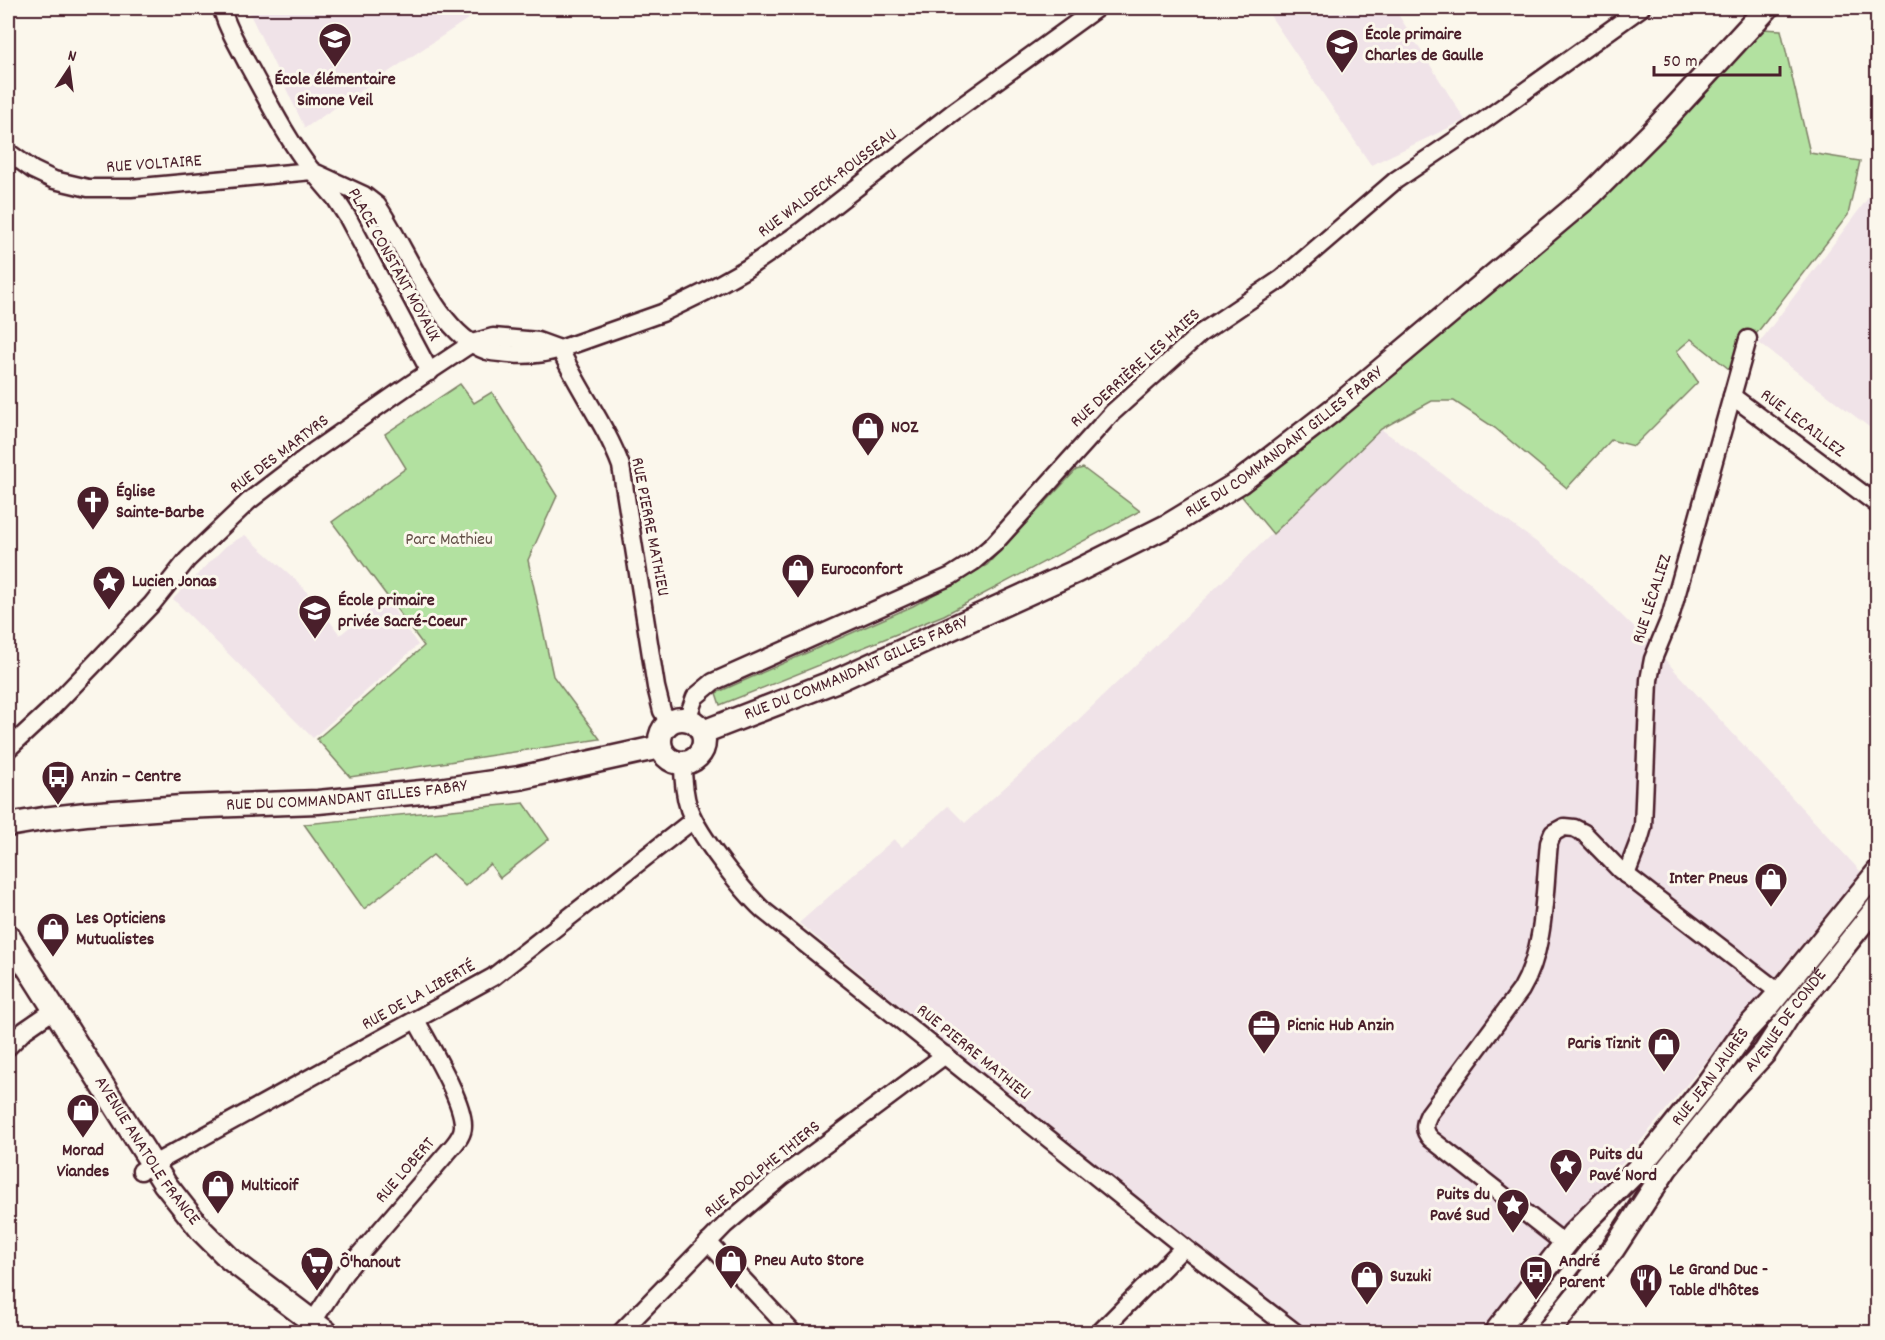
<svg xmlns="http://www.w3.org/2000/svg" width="1885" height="1340" viewBox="0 0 1885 1340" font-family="Dekko,sans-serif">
<rect width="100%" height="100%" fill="#fbf7ec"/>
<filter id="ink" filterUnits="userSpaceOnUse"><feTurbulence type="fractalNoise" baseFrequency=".0167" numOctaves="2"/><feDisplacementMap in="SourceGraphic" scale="12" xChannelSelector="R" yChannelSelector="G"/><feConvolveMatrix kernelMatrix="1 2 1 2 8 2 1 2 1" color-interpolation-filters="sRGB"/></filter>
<g filter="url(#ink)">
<!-- built -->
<g fill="#f0e3e8">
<path d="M 247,8 L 484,8 L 305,128 Z"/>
<path d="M 1265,8 L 1394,8 L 1465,120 L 1371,165 Z"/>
<path d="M 1877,186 L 1877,433 L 1759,343 Z"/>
<path d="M 1381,429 L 1576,571 L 1655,648 L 1676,672 L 1861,872 L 1484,1332 L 1308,1332 L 1215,1264 L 799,923 L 894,839 L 902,847 L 948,806 L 965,823 L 1052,745 Z"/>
<path d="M 245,535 L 295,579 L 314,600 L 340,635 L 385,597 L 418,645 L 313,738 L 173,599 L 226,546 Z"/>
</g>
<!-- green -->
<g fill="#b2e1a0" stroke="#7e8066" stroke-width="1.5">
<path d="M 1761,29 L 1781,30 L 1810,153 L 1860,161 L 1848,215 L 1729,369 L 1691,339 L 1677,351 L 1698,382 L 1634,446 L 1611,440 L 1567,488 L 1495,428 L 1454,401 L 1432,401 L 1381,429 L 1273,534 L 1240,494 L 1605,192 L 1645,156 Z"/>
<path d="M 460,384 L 474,403 L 492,392 L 557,496 L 528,560 L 553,676 L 600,739 L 350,777 L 317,739 L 424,646 L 332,522 L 406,468 L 385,434 Z"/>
<path d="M 1083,468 L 1140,511 L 944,615 L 720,705 L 716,693 L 913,606 L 987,565 L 1076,470 Z"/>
<path d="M 524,803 L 549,839 L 500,878 L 490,864 L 465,886 L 433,855 L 364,909 L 304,824 Z"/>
</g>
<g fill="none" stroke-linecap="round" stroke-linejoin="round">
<!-- street casing -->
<g stroke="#4a1f2b" stroke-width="21">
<g id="street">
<path d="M 222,8 C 226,27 238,45 247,63 C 267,99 286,138 312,171"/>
<path d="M 8,152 L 33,170 L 54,180 L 88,188 L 131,188 L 312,171"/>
<path d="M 430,372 L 348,218 L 335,198 L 312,171 L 364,195 L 377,205 C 407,247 436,333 487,351 C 494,353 502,353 510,354 C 528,356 542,355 560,349 C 578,389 606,425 621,466 L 656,687 L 662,711 L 669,723"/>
<path d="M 1732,396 L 1878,505"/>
<path d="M 687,719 L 695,697 L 713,682 L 951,576 L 973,562 L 994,544 L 1112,413 L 1201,333 L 1281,279 L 1396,180 L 1472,129 L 1641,8"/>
<path d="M 8,749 L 49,711 L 152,604 L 187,560 L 249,501 L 314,451 L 409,385 L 472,343 L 493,337 L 538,341 L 560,349 L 662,313 L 705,292 L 746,269 L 800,232 L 952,113 L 1097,8"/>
<path d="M 683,763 C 683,779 684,794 689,809 C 699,836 742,890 763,910 L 1184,1247 L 1295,1332"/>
<path d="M 1626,875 L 1639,841 L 1643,827 L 1649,680 L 1653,659 L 1670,618 L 1748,339"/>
<path d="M 8,1047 L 25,1030 L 54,1010"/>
<path d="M 141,1171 L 493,977 L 693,820"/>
<path d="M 708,1242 L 792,1332"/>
<path d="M 1565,1244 L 1431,1139 C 1423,1131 1424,1124 1429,1114 L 1521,990 C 1546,948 1544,891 1549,843 L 1553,833 L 1564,827 L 1574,828 L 1584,833 L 1620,870 L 1780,993"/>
<path d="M 306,1332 L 344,1274 L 359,1255 L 453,1146 C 458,1140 463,1134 463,1126 C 464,1101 428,1043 416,1020"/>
<path d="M 621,1332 L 725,1225 L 783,1176 L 945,1055"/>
<path d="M 1100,1332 L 1184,1247"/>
</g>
</g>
<!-- secondary casing -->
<g stroke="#4a1f2b" stroke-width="27">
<g id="secondary">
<circle cx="682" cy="741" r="22"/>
<path id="s1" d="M 703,732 L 838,680 L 1077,571 L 1169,525 L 1240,482 L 1337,407 L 1591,194 L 1654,131 L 1767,8"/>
<path id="s2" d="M 8,825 L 43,819 L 86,814 L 182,807 L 318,802 L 432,791 L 519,778 L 660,747"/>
<path id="s3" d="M 8,936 L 165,1184 L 202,1231 L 230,1259 L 326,1332"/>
<path id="s4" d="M 1496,1332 L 1573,1234 L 1637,1170 L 1658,1146 L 1709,1082 L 1745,1031 L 1780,993 L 1878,872"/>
<path id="s5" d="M 1548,1332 L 1613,1249 L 1666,1168 L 1729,1091 L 1765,1052 L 1788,1016 L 1878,903"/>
</g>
</g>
<!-- street -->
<use href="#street" stroke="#fbf7ec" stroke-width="16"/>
<!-- secondary -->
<use href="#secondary" stroke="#fbf7ec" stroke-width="22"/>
<!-- tram -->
<g stroke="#4a1f2b" stroke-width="1.5">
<path d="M 1512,1332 L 1592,1232 L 1631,1191"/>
<path d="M 1532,1332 L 1605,1242 L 1652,1170 L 1878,888"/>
</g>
</g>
</g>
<!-- icons -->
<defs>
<g id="school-pin" transform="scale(1.725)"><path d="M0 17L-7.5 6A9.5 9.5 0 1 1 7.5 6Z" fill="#4a1f2b" stroke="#fbf7ec"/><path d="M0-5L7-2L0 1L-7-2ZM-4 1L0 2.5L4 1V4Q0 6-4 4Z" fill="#fff"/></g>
<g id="shop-pin" transform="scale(1.725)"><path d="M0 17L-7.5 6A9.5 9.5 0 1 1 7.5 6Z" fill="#4a1f2b" stroke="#fbf7ec"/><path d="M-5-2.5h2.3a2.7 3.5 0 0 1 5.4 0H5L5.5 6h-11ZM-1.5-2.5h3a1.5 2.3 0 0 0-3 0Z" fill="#fff"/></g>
<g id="church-pin" transform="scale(1.725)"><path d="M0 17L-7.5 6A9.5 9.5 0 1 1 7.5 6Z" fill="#4a1f2b" stroke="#fbf7ec"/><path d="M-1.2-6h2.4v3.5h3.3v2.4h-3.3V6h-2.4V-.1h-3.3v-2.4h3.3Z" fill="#fff"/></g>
<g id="sight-pin" transform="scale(1.725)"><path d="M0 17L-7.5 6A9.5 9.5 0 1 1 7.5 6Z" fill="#4a1f2b" stroke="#fbf7ec"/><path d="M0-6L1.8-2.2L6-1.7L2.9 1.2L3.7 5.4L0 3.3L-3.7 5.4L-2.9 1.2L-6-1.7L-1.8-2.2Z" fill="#fff"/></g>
<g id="bus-pin" transform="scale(1.725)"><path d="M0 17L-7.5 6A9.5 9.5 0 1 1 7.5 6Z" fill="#4a1f2b" stroke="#fbf7ec"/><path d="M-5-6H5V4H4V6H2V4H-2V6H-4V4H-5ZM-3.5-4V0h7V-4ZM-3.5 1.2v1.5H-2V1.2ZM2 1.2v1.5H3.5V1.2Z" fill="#fff"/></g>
<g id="office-pin" transform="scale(1.725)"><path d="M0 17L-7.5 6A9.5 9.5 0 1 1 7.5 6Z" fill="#4a1f2b" stroke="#fbf7ec"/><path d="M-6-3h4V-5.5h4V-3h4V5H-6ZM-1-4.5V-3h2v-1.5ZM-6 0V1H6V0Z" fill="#fff"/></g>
<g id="supermarket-pin" transform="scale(1.725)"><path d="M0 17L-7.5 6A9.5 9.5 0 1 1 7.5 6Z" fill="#4a1f2b" stroke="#fbf7ec"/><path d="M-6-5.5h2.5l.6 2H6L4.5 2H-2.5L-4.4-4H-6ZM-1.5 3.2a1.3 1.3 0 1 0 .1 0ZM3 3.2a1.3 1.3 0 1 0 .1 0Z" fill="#fff"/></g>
<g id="restaurant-pin" transform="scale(1.725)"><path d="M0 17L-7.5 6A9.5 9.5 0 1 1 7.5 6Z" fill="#4a1f2b" stroke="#fbf7ec"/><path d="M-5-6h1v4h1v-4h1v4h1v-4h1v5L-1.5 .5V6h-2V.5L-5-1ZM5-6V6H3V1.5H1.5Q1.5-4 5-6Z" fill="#fff"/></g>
</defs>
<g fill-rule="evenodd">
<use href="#school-pin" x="335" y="39"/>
<use href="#school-pin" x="1342" y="45"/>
<use href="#shop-pin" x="868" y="428"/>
<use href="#church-pin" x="93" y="502"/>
<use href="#shop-pin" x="798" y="570"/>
<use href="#sight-pin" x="109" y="582"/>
<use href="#school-pin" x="315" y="611"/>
<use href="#bus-pin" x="58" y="777"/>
<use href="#shop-pin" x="1771" y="879"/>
<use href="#shop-pin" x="53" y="929"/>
<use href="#office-pin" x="1264" y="1026"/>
<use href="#shop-pin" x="1664" y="1044"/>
<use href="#shop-pin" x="83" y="1110"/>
<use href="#sight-pin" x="1566" y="1165"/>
<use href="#shop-pin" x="218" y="1186"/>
<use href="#sight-pin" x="1513" y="1205"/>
<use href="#shop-pin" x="731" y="1261"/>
<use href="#supermarket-pin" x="317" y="1263"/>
<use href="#bus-pin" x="1536" y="1272"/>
<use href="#shop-pin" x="1367" y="1277"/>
<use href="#restaurant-pin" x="1646" y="1280"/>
</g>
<g text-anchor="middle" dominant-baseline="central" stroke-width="6" stroke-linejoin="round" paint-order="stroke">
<!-- poi labels -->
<g font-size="18" font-weight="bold" fill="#4a1f2b" stroke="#fbf7ec" text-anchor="start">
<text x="1365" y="35">École primaire<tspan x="1365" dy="21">Charles de Gaulle</tspan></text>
<text x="335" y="80" text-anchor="middle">École élémentaire<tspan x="335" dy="21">Simone Veil</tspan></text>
<text x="891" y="428">NOZ</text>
<text x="116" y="492">Église<tspan x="116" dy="21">Sainte-Barbe</tspan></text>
<text x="821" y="570">Euroconfort</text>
<text x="132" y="582">Lucien Jonas</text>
<text x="338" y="601">École primaire<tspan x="338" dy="21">privée Sacré-Coeur</tspan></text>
<text x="81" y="777">Anzin – Centre</text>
<text x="1748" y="879" text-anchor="end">Inter Pneus</text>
<text x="76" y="919">Les Opticiens<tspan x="76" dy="21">Mutualistes</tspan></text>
<text x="1287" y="1026">Picnic Hub Anzin</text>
<text x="1641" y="1044" text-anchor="end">Paris Tiznit</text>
<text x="83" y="1151" text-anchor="middle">Morad<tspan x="83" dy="21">Viandes</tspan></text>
<text x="1589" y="1155">Puits du<tspan x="1589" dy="21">Pavé Nord</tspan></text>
<text x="241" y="1186">Multicoif</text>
<text x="1490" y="1195" text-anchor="end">Puits du<tspan x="1490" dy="21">Pavé Sud</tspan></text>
<text x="754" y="1261">Pneu Auto Store</text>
<text x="1559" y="1262">André<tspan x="1559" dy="21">Parent</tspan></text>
<text x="340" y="1263">Ô'hanout</text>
<text x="1669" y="1270">Le Grand Duc -<tspan x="1669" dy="21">Table d'hôtes</tspan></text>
<text x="1390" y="1277">Suzuki</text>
</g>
<!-- street labels -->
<g font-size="18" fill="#4a1f2b" stroke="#fbf7ec">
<text transform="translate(154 165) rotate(-4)">RUE VOLTAIRE</text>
<text transform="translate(828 184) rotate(-37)">RUE WALDECK-ROUSSEAU</text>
<text transform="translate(393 265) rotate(61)">PLACE CONSTANT MOYAUX</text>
<text transform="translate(1136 369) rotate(-42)">RUE DERRIÈRE LES HAIES</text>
<text transform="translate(1802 424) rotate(37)">RUE LECAILLEZ</text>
<text stroke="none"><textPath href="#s1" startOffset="652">RUE DU COMMANDANT GILLES FABRY</textPath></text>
<text transform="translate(280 455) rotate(-37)">RUE DES MARTYRS</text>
<text transform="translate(649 527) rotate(79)">RUE PIERRE MATHIEU</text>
<text transform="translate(1653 599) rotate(-72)">RUE LÉCALIEZ</text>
<text stroke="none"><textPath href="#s1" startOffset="166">RUE DU COMMANDANT GILLES FABRY</textPath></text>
<text stroke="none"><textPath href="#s2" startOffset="340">RUE DU COMMANDANT GILLES FABRY</textPath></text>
<text transform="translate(419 996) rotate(-29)">RUE DE LA LIBERTÉ</text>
<text stroke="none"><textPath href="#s5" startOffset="392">AVENUE DE CONDÉ</textPath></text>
<text transform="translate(973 1053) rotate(39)">RUE PIERRE MATHIEU</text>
<text stroke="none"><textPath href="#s4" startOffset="334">RUE JEAN JAURÈS</textPath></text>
<text stroke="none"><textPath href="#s3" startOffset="256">AVENUE ANATOLE FRANCE</textPath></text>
<text transform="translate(763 1170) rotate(-39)">RUE ADOLPHE THIERS</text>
<text transform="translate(406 1171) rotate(-49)">RUE LOBERT</text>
</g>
<!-- park labels -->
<g font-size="18" fill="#645048" stroke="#fbf7ec">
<text x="449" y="540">Parc Mathieu</text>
</g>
</g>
<!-- margin -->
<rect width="1885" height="1340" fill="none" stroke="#fbf7ec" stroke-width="30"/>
<rect x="15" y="15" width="1855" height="1310" fill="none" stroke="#4a1f2b" stroke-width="2" filter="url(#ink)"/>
<!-- north arrow -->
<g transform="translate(69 69) rotate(13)" stroke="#fbf7ec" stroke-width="4.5" paint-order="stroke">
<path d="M0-4.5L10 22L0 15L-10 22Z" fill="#4a1f2b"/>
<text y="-9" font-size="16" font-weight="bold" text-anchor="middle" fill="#4a1f2b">N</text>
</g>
<!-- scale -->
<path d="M1654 66v9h126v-9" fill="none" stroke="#4a1f2b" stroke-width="3"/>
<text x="1663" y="66" font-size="18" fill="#4a1f2b" stroke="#fbf7ec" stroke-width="4.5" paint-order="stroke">50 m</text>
</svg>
